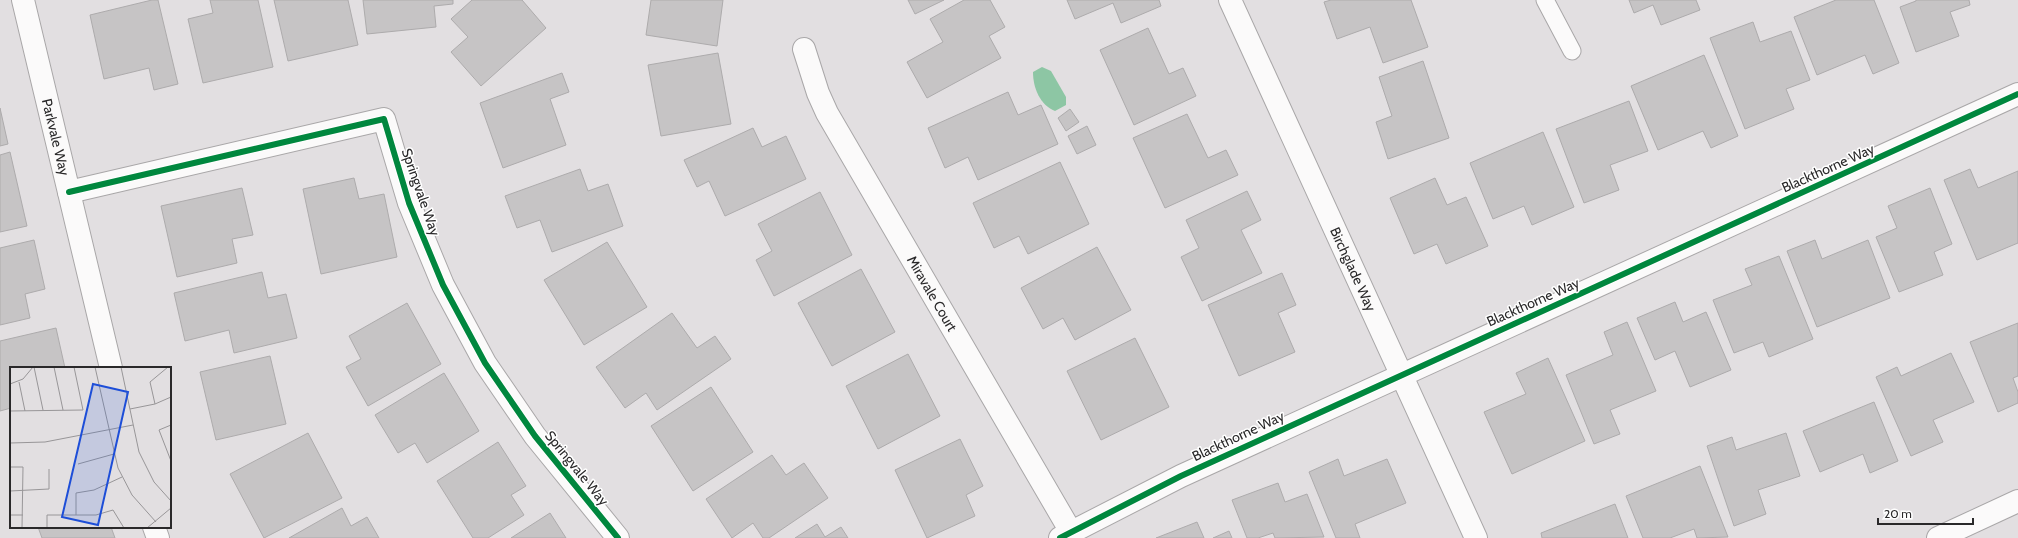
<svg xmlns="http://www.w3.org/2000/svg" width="2018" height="538" viewBox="0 0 2018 538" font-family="Cabin,sans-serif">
<rect width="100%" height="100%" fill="#e2dfe1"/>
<!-- water -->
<path fill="#8dc6a4" d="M 1042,67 L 1051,71 L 1066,97 L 1066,105 L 1055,111 C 1040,105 1033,88 1033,72 Z"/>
<!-- building -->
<g fill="#c6c4c5" stroke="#adabac">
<path d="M 152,0 L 158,0 L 178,84 L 154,90 L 149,68 L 104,79 L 90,15 Z"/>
<path d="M 210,0 L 258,0 L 273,67 L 203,83 L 188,19 L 213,13 Z"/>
<path d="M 274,0 L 348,0 L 358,45 L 288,61 Z"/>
<path d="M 363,0 L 453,0 L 453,4 L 434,6 L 436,27 L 367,34 Z"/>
<path d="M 472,0 L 522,0 L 546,28 L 481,86 L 451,52 L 468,37 L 451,19 Z"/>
<path d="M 651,0 L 723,0 L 717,46 L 646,35 Z"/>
<path d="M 908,0 L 944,0 L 915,14 Z"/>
<path d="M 964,0 L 990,0 L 1005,27 L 989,36 L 1001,58 L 927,98 L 907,62 L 943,42 L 930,19 Z"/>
<path d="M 1067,0 L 1159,0 L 1161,6 L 1121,23 L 1113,3 L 1075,19 Z"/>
<path d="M 1331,0 L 1411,0 L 1428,47 L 1383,63 L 1370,27 L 1337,39 L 1324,2 Z"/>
<path d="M 1629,0 L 1696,0 L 1700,10 L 1661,25 L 1653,5 L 1634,13 Z"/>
<path d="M 1836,0 L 1874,0 L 1899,63 L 1873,74 L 1865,55 L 1817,75 L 1794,17 Z"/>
<path d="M 1916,0 L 1969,0 L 1970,5 L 1950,12 L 1959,36 L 1916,52 L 1900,7 L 1916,1 Z"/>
<path d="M 1753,22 L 1760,42 L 1791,31 L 1810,80 L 1786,89 L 1794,109 L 1745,129 L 1710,38 Z"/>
<path d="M 1148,28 L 1169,74 L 1183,68 L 1196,96 L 1134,125 L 1100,50 Z"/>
<path d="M 718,53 L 731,124 L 661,136 L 648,65 Z"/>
<path d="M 1704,55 L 1738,136 L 1711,148 L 1703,131 L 1658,150 L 1631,86 Z"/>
<path d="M 1423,61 L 1449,138 L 1388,159 L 1376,122 L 1392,116 L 1379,77 Z"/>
<path d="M 562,73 L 569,92 L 550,99 L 566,145 L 503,168 L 480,103 Z"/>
<path d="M 1008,92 L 1018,115 L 1041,105 L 1058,144 L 978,180 L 968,157 L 945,168 L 928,128 Z"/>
<path d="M 1629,101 L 1648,151 L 1610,165 L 1619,190 L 1584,203 L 1556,129 Z"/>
<path d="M 0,108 L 8,144 L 0,146 Z"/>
<path d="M 1070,109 L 1079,122 L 1066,131 L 1058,118 Z"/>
<path d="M 1187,114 L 1208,158 L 1226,150 L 1238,175 L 1165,208 L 1133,138 Z"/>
<path d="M 1087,126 L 1096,145 L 1077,154 L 1068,136 Z"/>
<path d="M 753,128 L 762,147 L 786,136 L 806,179 L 725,216 L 709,181 L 697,187 L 684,160 Z"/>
<path d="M 1543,132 L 1574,207 L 1532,225 L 1524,206 L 1493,219 L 1470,163 Z"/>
<path d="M 10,152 L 27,226 L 0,232 L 0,155 Z"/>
<path d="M 1060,162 L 1089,224 L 1028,254 L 1019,236 L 994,248 L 973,203 Z"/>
<path d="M 580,169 L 588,191 L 608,184 L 623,226 L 552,252 L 540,220 L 517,228 L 505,196 Z"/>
<path d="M 1970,169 L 1978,188 L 2018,171 L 2018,243 L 1977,260 L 1944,180 Z"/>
<path d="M 354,178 L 359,199 L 384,194 L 397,257 L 321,274 L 303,189 Z"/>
<path d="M 1435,178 L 1447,205 L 1466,197 L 1488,246 L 1446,264 L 1437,244 L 1414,254 L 1390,198 Z"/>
<path d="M 242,188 L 253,235 L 232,239 L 237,263 L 177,277 L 161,206 Z"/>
<path d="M 1930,188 L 1952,244 L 1934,252 L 1943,275 L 1899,292 L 1876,237 L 1897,228 L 1888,206 Z"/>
<path d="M 1247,191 L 1261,220 L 1241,230 L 1262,273 L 1202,301 L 1181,257 L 1199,248 L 1186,220 Z"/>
<path d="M 820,192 L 852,255 L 774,296 L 756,260 L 772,251 L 758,224 Z"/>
<path d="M 34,240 L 45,289 L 25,294 L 30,318 L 0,325 L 0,248 Z"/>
<path d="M 1815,240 L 1822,259 L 1868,240 L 1890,298 L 1817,327 L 1787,251 Z"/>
<path d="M 607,242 L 647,307 L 584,345 L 544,280 Z"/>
<path d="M 1097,247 L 1131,310 L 1075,340 L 1063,318 L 1043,329 L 1021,288 Z"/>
<path d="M 1779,256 L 1813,339 L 1769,357 L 1763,342 L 1734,353 L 1713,300 L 1752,285 L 1745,269 Z"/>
<path d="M 861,269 L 895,332 L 832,366 L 798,303 Z"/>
<path d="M 262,272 L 268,298 L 286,294 L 297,338 L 234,353 L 229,330 L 185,341 L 174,293 Z"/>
<path d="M 1282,273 L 1296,305 L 1278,313 L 1295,352 L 1239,376 L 1208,305 Z"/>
<path d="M 1675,302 L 1683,322 L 1706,312 L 1731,370 L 1690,387 L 1675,351 L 1655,360 L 1637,318 Z"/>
<path d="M 407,303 L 441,364 L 368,406 L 346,367 L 361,359 L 349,336 Z"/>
<path d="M 672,313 L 697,348 L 715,336 L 731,359 L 657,410 L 646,393 L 625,408 L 596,367 Z"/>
<path d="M 1627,322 L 1656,391 L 1610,410 L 1620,434 L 1594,444 L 1566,375 L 1613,355 L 1604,332 Z"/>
<path d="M 2018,323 L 2018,376 L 2013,378 L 2018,392 L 2018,403 L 1998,412 L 1970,342 Z"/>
<path d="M 56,328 L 65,368 L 11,368 L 11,408 L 0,411 L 0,341 Z"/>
<path d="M 1135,338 L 1169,407 L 1101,440 L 1067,371 Z"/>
<path d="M 1951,353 L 1974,402 L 1933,420 L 1943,442 L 1911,456 L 1876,377 L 1897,367 L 1901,376 Z"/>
<path d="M 908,354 L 940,416 L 878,449 L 846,386 Z"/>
<path d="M 270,356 L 286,424 L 216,440 L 200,372 Z"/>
<path d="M 1548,358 L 1585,441 L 1512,474 L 1484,412 L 1526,394 L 1516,373 Z"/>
<path d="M 444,373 L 479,431 L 427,463 L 415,443 L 398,453 L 375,415 Z"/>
<path d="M 711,387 L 753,452 L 693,491 L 651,426 Z"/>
<path d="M 1874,402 L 1898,461 L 1870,473 L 1863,454 L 1820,472 L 1803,431 Z"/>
<path d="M 308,433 L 342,498 L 264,538 L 230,474 Z"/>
<path d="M 1786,433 L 1800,476 L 1758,490 L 1766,514 L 1734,526 L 1707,446 L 1732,437 L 1736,450 Z"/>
<path d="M 960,439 L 983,486 L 966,495 L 975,516 L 927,538 L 895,470 Z"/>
<path d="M 498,442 L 526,486 L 511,495 L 524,515 L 488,538 L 473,538 L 437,481 Z"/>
<path d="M 772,455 L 786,475 L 804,463 L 828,498 L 769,538 L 763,538 L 753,523 L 732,538 L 706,499 Z"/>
<path d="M 1338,459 L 1344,476 L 1387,459 L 1406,503 L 1355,524 L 1360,538 L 1336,538 L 1309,472 Z"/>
<path d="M 1700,466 L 1728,537 L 1697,538 L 1694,529 L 1670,538 L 1643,538 L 1626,496 Z"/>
<path d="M 1278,483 L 1285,502 L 1307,494 L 1324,537 L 1275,538 L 1273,533 L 1258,538 L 1247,538 L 1232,500 Z"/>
<path d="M 1615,504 L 1628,538 L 1542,538 L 1541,533 Z"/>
<path d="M 342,508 L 351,526 L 367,517 L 379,538 L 289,538 Z"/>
<path d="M 550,513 L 566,538 L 511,538 Z"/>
<path d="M 1197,522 L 1204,538 L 1156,538 Z"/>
<path d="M 817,524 L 825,537 L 841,527 L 848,538 L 795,538 Z"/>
<path d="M 38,527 L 111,527 L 115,538 L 42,538 Z"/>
<path d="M 1229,531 L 1232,538 L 1213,538 Z"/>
</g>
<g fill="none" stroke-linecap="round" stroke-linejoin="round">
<!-- service casing -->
<g stroke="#a9a7a8" stroke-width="19">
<path id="service" d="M 1545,0 L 1572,51"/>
</g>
<!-- minor casing -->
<g stroke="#a9a7a8" stroke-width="24">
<g id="minor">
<path id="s1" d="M 23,0 L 111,368"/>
<path id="s2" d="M 1230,0 L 1476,538"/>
<path id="s3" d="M 804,49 L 818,93 L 827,113 L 1071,532"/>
<path d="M 69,192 L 384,119 L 409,203 L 443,285 L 485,363 L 535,436 L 618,538"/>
<path d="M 154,527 L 158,538"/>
<path d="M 1060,538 L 1181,476 L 2018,94"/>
</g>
</g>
<!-- tertiary casing -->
<g stroke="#a9a7a8" stroke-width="24">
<path id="tertiary" d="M 1938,538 L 2018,501"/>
</g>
<!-- service -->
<use href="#service" stroke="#fbfafa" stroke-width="17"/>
<!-- minor -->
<use href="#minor" stroke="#fbfafa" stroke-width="22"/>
<!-- tertiary -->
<use href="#tertiary" stroke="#fbfafa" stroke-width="22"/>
<!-- cycleway casing -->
<g stroke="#fff" stroke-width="8">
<g id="cycleway">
<path d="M 69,192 L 384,119 L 409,203 L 443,285 L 485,363 L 535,436 L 618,538"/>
<path d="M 1060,538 L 1181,476 L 2018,94"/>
</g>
</g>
<!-- cycleway -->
<use href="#cycleway" stroke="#00873e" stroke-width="6"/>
</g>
<g text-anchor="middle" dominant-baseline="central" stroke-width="3" stroke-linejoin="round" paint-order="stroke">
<!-- street labels -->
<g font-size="14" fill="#2a292a" stroke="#fff">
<text stroke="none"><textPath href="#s1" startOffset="141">Parkvale Way</textPath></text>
<text transform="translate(1828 168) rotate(-24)">Blackthorne Way</text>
<text transform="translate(421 192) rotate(71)">Springvale Way</text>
<text stroke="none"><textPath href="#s2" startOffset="296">Birchglade Way</textPath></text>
<text stroke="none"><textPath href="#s3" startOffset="277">Miravale Court</textPath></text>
<text transform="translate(1533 302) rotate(-24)">Blackthorne Way</text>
<text transform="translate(1238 436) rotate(-25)">Blackthorne Way</text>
<text transform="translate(577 468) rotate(51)">Springvale Way</text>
</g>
</g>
<!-- overview -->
<g transform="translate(10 367)">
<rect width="161" height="161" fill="#e2dfe1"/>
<path fill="none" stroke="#989698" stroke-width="1" d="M 24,0 L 33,43M 44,0 L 53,43M 85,0 L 108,101 L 122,128 L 146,155M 111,0 L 129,85 L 144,115 L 161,134M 9,15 L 15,44M 0,17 L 13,12 L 23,0M 145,37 L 140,15 L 158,0M 120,42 L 145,37 L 161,30M 0,44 L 73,43 L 64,0M 161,58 L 149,63 L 161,94M 0,76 L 35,75 L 123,58M 68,97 L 104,87M 0,100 L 13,100 L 12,161M 0,124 L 39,122 L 39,102M 0,148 L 13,148M 66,148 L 66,126 L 84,123 L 112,110M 37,161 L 37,148 L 86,148 L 103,143 L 114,161M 137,161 L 161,141"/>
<path fill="#1d4ed8" fill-opacity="0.15" stroke="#1d4ed8" stroke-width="2" d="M 83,17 L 118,25 L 88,158 L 52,150 Z"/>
<rect width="161" height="161" fill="none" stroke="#2a292a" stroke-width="2"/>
</g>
<!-- scale -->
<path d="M1878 518v6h95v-6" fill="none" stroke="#2a292a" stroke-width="2"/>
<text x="1884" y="518" font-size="12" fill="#2a292a" stroke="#ffffff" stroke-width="3" paint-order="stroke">20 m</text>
</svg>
